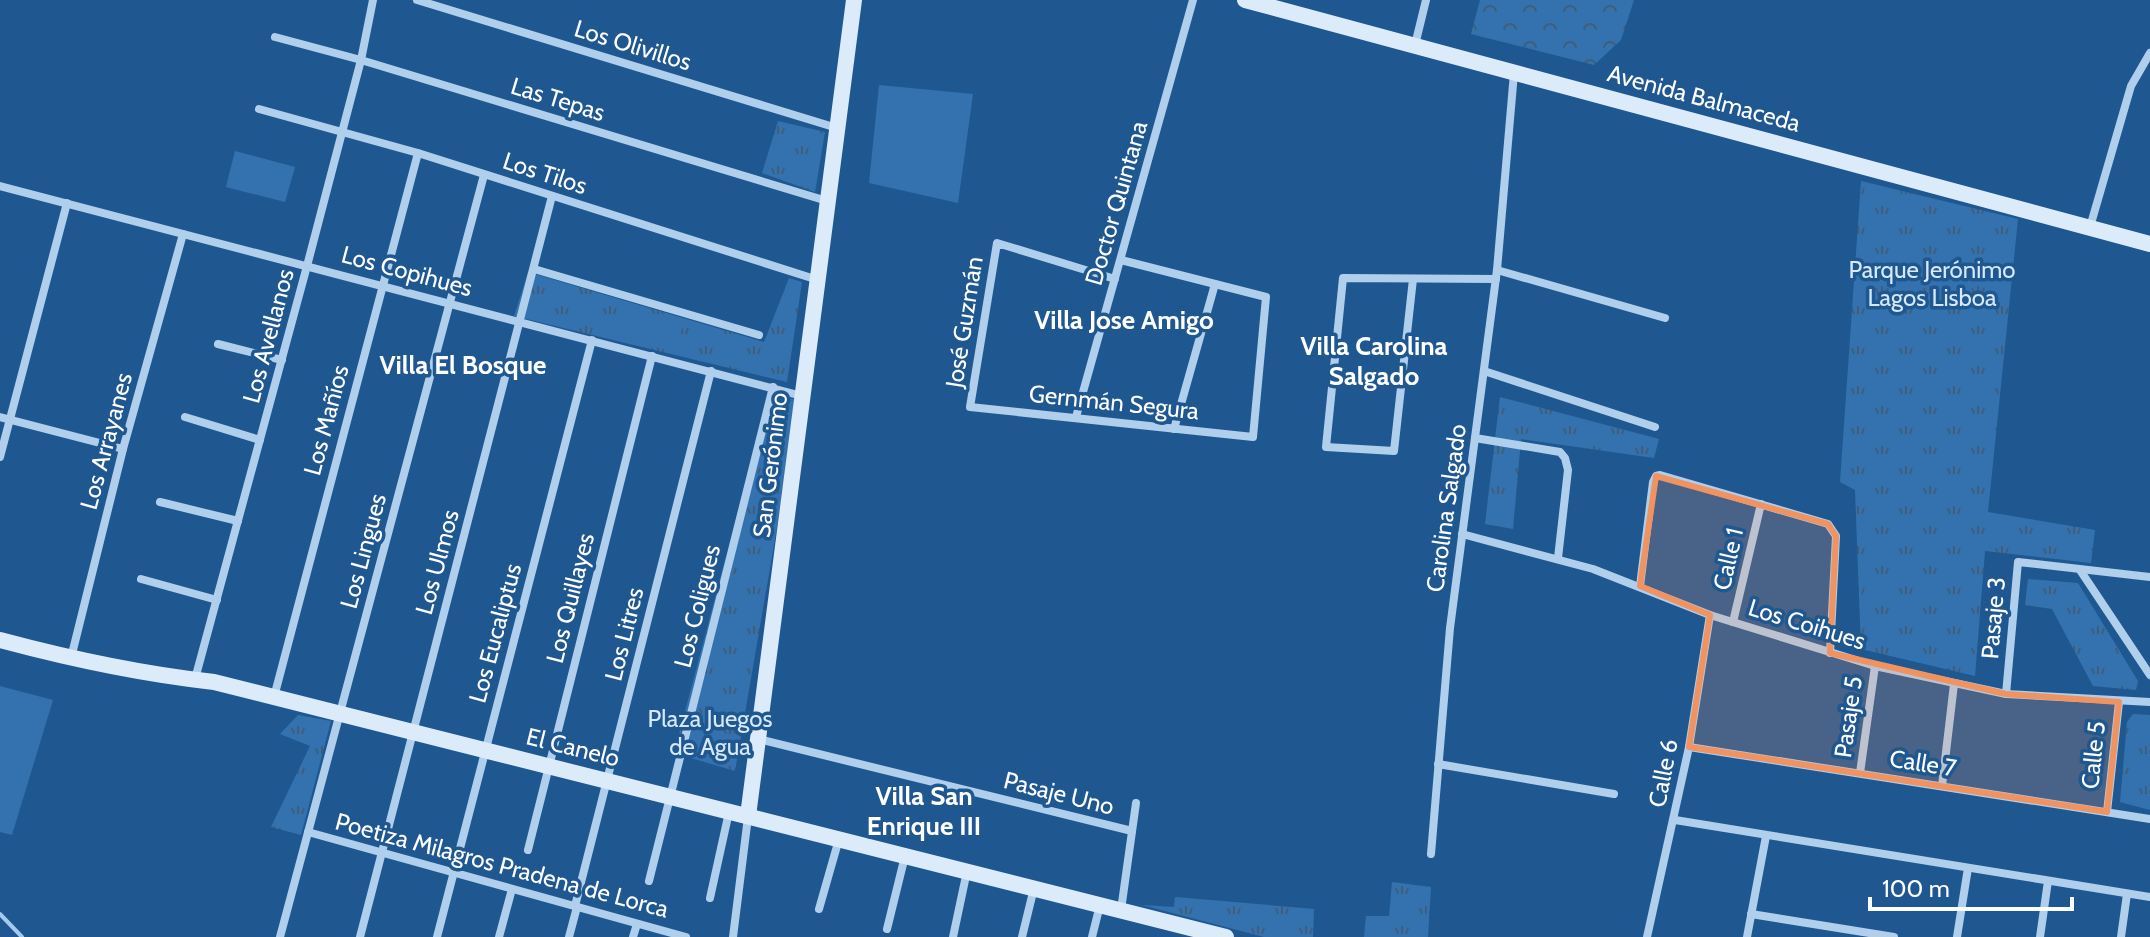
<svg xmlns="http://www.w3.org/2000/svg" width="2150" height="937" viewBox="0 0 2150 937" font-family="Cabin,sans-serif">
<defs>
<pattern id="grass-tufts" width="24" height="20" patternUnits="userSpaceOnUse" patternTransform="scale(2)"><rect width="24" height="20" fill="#3372af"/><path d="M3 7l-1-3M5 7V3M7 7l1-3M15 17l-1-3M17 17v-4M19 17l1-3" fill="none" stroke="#415d79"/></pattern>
<pattern id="forest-crowns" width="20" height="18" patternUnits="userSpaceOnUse" patternTransform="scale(2)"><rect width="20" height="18" fill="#3372af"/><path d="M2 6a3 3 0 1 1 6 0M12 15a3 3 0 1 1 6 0" fill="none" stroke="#415d79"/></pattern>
</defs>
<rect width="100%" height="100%" fill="#1f5891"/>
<!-- grass -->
<g fill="url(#grass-tufts)">
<path d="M 778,121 L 825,132 L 815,192 L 762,173 Z"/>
<path d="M 1861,181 L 2018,219 L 1988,512 L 2095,530 L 2091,563 L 1985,551 L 1975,676 L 1861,649 L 1855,490 L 1840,482 Z"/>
<path d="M 528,272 L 764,342 L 789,278 L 802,282 L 787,382 L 514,316 Z"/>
<path d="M 769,394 L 799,400 L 735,771 L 674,753 Z"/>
<path d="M 1500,397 L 1659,439 L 1654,458 L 1521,439 L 1513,529 L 1485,524 Z"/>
<path d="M 2028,579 L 2078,583 L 2138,681 L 2136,690 L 2093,686 L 2052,609 L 2025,605 Z"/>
<path d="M 2133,714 L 2150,715 L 2150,810 L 2120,802 L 2127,722 Z"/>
<path d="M 298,715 L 331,721 L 301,835 L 271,827 L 310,746 L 280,734 Z"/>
<path d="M 1392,882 L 1431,887 L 1428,937 L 1364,937 L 1366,916 L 1389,916 Z"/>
<path d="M 1175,897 L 1314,909 L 1313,937 L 1264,937 L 1142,905 L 1174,907 Z"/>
</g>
<!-- forest -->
<path fill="url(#forest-crowns)" d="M 1480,0 L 1634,0 L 1621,40 L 1594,65 L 1471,34 Z"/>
<!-- pitch -->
<g fill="#3372af">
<path d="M 879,85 L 973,94 L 958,203 L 869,183 Z"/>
<path d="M 235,151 L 295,167 L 285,202 L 226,187 Z"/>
<path d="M 632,308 L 684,322 L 676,352 L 624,339 Z"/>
<path d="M 0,686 L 53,700 L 12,835 L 0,832 Z"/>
</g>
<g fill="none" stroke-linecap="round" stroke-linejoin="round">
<!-- stream -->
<path stroke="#a4cbef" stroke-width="4" d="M 0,914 L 22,937"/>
<!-- street -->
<g stroke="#b0cfed" stroke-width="8">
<path d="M 417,0 L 837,128"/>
<path d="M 275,37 L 361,60 L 827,201"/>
<path d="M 1415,45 L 1426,0"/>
<path d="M 259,109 L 418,153 L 818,280"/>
<path d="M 0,186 L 802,396"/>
<path d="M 2090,227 L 2131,86 L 2150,53"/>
<path d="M 534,269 L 759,335"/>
<path d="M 1497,270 L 1665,318"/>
<path d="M 1115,279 L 997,243 L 970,407 L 1253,437 L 1266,297 L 1121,260"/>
<path d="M 1413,279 L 1394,451 L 1326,447 L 1343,278 L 1496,279"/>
<path d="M 218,344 L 282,360"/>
<path d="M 1484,371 L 1655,427"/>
<path d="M 0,417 L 123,449"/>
<path d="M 185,417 L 260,440"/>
<path d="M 1076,417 L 1193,0"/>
<path d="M 1174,429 L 1215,284"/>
<path d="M 1475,438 L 1560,452 L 1565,458 L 1568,470 L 1558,558"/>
<path d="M 0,457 L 67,203"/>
<path d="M 160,502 L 238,521"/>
<path d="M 1462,534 L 1593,569 L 1710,615 L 1875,666 L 2006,694 L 2150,702"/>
<path d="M 2080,570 L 2150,675"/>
<path d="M 141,579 L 217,600"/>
<path d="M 1640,586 L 1653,482 L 1656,476 L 1660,475 L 1828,524 L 1836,536 L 1830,653"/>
<path d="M 1733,622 L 1761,504"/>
<path d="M 71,658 L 123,449 L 183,234"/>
<path d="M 195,679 L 307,266 L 361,60 L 373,0"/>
<path d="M 2006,694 L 2018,562 L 2150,577"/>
<path d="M 274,697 L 418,153"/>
<path d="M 758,739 L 1132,831"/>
<path d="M 1689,747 L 2150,819"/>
<path d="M 1438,764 L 1614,794"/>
<path d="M 1860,773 L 1875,666"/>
<path d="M 1942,786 L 1954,684"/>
<path d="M 2107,812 L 2119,702"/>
<path d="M 1675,820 L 2150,897"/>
<path d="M 308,832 L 686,937"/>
<path d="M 528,850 L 652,356"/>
<path d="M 1431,854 L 1450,628 L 1497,270 L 1514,73"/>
<path d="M 649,881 L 773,387"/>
<path d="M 710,898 L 729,812"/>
<path d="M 575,906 L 711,371"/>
<path d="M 819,909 L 839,839"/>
<path d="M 1121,910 L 1136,803"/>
<path d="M 1751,914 L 1894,937"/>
<path d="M 887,929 L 905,856"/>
<path d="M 280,937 L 484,175"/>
<path d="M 360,937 L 552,196"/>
<path d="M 437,937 L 592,340"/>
<path d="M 499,937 L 512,889"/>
<path d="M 569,937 L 577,907"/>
<path d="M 633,937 L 637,924"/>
<path d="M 733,937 L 748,817"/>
<path d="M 953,937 L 967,871"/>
<path d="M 1022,937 L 1034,888"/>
<path d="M 1092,937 L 1100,905"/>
<path d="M 1647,937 L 1689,747 L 1710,615"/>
<path d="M 1747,937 L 1766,836"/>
<path d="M 1957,937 L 1968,868"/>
<path d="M 2040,937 L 2048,881"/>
<path d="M 2121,937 L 2127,894"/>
</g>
<!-- secondary -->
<g stroke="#dcebfa" stroke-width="16">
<path d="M 1245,0 L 2150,244"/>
<path d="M 0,640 C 71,659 141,674 214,682 L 1226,937"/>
<path d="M 748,816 L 854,0"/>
</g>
</g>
<!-- marked area -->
<path fill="#f09361" fill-opacity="0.2" stroke="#f09361" stroke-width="6" stroke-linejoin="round" d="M 1656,476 L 1828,524 L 1836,536 L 1830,653 L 2006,694 L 2119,702 L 2107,812 L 1689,747 L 1710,615 L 1640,586 Z"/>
<g text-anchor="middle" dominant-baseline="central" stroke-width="7" stroke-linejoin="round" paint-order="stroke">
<!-- street labels -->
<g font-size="24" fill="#fff" stroke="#1f5891">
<text transform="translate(633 45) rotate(17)">Los Olivillos</text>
<text transform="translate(1704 98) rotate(15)">Avenida Balmaceda</text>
<text transform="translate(558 99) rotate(17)">Las Tepas</text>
<text transform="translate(545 173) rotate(18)">Los Tilos</text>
<text transform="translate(1116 203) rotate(-74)">Doctor Quintana</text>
<text transform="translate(407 271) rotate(15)">Los Copihues</text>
<text transform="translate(964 322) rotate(-81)">José Guzmán</text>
<text transform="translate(268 336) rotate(-75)">Los Avellanos</text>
<text transform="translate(1114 402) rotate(6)">Gernmán Segura</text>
<text transform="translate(326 420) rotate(-75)">Los Mañíos</text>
<text transform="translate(106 441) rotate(-75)">Los Arrayanes</text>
<text transform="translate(770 465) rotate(-83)">San Gerónimo</text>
<text transform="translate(1446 508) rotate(-82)">Carolina Salgado</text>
<text transform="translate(363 551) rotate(-75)">Los Lingues</text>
<text transform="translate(1728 559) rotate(-77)">Calle 1</text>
<text transform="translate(437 562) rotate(-75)">Los Ulmos</text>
<text transform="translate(570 598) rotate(-76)">Los Quillayes</text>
<text transform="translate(697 606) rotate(-76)">Los Coligues</text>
<text transform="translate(1993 618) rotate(-85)">Pasaje 3</text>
<text transform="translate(1807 624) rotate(17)">Los Coihues</text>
<text transform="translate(495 633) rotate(-75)">Los Eucaliptus</text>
<text transform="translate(624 634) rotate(-76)">Los Litres</text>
<text transform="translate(1848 717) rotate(-82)">Pasaje 5</text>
<text transform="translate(573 747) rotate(14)">El Canelo</text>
<text transform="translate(2093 755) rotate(-84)">Calle 5</text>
<text transform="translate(1923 763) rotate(9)">Calle 7</text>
<text transform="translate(1663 773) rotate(-79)">Calle 6</text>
<text transform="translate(1059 793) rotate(14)">Pasaje Uno</text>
<text transform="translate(502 865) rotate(15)">Poetiza Milagros Pradena de Lorca</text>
</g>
<!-- park labels -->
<g font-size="24" fill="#d6e8fa" stroke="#1f5891">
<text x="1932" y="269">Parque Jerónimo<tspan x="1932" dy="28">Lagos Lisboa</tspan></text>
<text x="710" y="718">Plaza Juegos<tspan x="710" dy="28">de Agua</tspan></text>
</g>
<!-- neighbourhood labels -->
<g font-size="26" font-weight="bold" fill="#fff" stroke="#1f5891">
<text x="1124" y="320">Villa Jose Amigo</text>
<text x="1374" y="346">Villa Carolina<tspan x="1374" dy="30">Salgado</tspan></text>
<text x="463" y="365">Villa El Bosque</text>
<text x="924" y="796">Villa San<tspan x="924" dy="30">Enrique III</tspan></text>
</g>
</g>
<!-- scale -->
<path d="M1870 897v12h202v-12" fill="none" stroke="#ffffff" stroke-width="4"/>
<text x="1882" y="897" font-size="24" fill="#ffffff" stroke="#1f5891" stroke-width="6" paint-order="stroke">100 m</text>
</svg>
